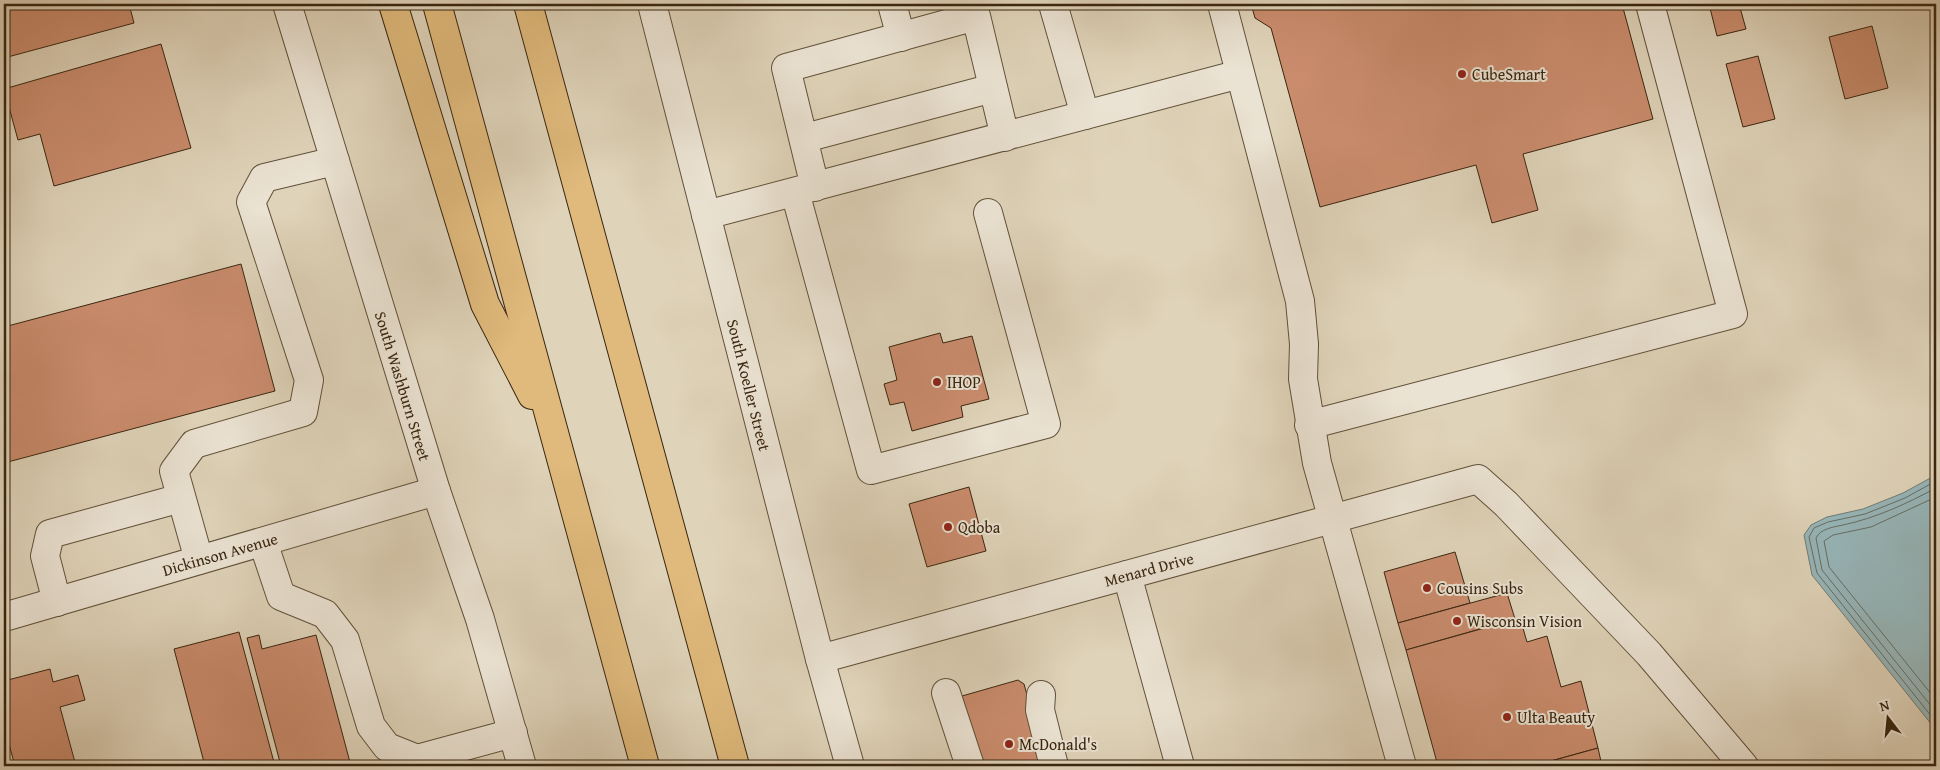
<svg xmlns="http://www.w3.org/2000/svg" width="1940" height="770" viewBox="0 0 1940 770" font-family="'Gentium Book Plus',serif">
<rect width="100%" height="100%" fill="#dfd3b9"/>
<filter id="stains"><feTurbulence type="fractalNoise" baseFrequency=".004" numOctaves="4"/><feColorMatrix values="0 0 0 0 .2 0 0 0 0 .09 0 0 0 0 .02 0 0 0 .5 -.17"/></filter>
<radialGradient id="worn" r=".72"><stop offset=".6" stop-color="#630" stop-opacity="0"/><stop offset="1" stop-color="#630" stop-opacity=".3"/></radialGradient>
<!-- water -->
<path fill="#97b6b9" stroke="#717c75" d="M 1936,475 L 1936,730 L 1812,575 L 1804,535 L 1811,525 L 1827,517 L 1863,509 L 1903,493 Z"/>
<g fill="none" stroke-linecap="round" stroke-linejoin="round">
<!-- shore -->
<g stroke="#686e64" stroke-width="1">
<path d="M 1936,481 L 1905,498 L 1865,514 L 1828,522 L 1814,528 L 1809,537 L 1817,573 L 1936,722"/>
<path d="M 1936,488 C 1906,504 1876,518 1843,525 C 1833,527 1820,529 1816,538 L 1822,570 L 1936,712"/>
<path d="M 1936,497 L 1871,527 L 1833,535 L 1824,541 L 1829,567 L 1936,700"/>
</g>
</g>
<!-- building -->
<g fill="#ca8c6d" stroke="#392610">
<path d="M 4,4 L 129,4 L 134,23 L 4,58 Z"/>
<path d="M 1251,4 L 1622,4 L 1653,119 L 1523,154 L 1538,210 L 1492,223 L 1476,165 L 1320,207 L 1271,28 L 1255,18 Z"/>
<path d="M 1709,4 L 1739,4 L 1746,29 L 1717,36 Z"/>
<path d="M 1872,26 L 1888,88 L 1845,99 L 1829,37 Z"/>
<path d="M 161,44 L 191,148 L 54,186 L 40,134 L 18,140 L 4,89 Z"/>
<path d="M 1758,56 L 1775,119 L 1743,127 L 1726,64 Z"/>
<path d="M 241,264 L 275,391 L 4,463 L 4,327 Z"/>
<path d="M 940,333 L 943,343 L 972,336 L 989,399 L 961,406 L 963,417 L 912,431 L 904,402 L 890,405 L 884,384 L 897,380 L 889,347 Z"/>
<path d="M 969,487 L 986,551 L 927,567 L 909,504 Z"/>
<path d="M 1455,552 L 1470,603 L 1398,623 L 1384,572 Z"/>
<path d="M 1507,593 L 1515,619 L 1406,650 L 1398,623 Z"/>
<path d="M 1520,618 L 1527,642 L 1547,636 L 1561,687 L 1581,681 L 1598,748 L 1533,766 L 1438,766 L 1406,650 Z"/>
<path d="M 239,632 L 275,766 L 205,766 L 174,649 Z"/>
<path d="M 259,635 L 262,649 L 316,635 L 351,766 L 281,766 L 247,638 Z"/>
<path d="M 50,669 L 53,682 L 78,675 L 85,700 L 60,707 L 76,766 L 15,766 L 4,726 L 4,681 Z"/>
<path d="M 1018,680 L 1024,684 L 1032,713 L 1027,714 L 1028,721 L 1035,720 L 1048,766 L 982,766 L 962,696 Z"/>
<path d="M 1598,748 L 1602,766 L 1533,766 Z"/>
</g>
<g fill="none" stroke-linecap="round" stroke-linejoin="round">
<!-- minor casing -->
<g stroke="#62513a" stroke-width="30">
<g id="minor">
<path d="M 287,4 L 436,491 L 480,619 L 522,766"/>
<path d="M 652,4 L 820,659 L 850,766"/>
<path d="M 892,4 L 901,37"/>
<path d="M 1053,4 L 1085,115"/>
<path d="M 1222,4 L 1300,301 L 1304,344 L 1303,379 L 1317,463 L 1402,766"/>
<path d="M 805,138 L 993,88"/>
<path d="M 815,187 L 786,68 L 976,16 L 1005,137"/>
<path d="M 795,192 L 871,470 L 1046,424 L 988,213"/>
<path d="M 706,215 L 1240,74"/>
<path d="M 1309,425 L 1733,314 L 1650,4"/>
<path d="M 263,542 L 281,596 L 325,614 L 345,640 L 371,726 L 387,747 L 417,759 L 513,733"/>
<path d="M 199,560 L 174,471 L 194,444 L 303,412 L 309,380 L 251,202 L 264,178 L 335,161"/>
<path d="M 1127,575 L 1180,766"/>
<path d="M 57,602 L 45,556 L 50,534 L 181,498"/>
<path d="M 4,617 L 436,491"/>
<path d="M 820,659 L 1478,479 L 1506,504 L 1649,654 L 1744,766"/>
<path d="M 946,693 L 970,766"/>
<path d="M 1041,695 L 1040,710 L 1054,766"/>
</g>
</g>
<!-- highway casing -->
<g stroke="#392610" stroke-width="30">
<g id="highway">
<path d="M 393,4 L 485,304 L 532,395"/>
<path d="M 437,4 L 645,766"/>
<path d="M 528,4 L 735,766"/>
</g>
</g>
<!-- minor -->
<use href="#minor" stroke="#eae2d2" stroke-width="28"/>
<!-- highway -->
<use href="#highway" stroke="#e0ba7c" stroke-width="28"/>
</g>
<!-- markers -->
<g fill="#8f2418" stroke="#eae2d2" stroke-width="2">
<circle cx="1462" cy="74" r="5"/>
<circle cx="937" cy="382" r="5"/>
<circle cx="948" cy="527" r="5"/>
<circle cx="1427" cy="588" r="5"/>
<circle cx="1457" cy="621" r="5"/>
<circle cx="1507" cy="717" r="5"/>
<circle cx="1009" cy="744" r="5"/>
</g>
<g text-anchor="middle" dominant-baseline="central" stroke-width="4" stroke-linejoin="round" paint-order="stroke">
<!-- poi labels -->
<g font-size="16" fill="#392610" stroke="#eae2d2" text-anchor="start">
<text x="1472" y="74">CubeSmart</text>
<text x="947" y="382">IHOP</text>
<text x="958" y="527">Qdoba</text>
<text x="1437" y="588">Cousins Subs</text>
<text x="1467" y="621">Wisconsin Vision</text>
<text x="1517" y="717">Ulta Beauty</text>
<text x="1019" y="744">McDonald's</text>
</g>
<!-- street labels -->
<g font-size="16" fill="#392610" stroke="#eae2d2">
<text transform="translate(749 385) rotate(76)">South Koeller Street</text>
<text transform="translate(403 386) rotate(73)">South Washburn Street</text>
<text transform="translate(220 554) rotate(-16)">Dickinson Avenue</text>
<text transform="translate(1149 569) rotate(-15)">Menard Drive</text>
</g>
</g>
<!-- margin -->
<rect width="1940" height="770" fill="none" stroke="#dfd3b9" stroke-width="20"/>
<rect x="5" y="5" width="1930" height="760" fill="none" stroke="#392610" stroke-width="2.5"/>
<rect x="10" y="10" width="1920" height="750" fill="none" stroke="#392610"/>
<!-- north arrow -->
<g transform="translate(1888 718) rotate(344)" stroke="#eae2d2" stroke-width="4" paint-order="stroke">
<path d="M0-4L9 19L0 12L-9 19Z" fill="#392610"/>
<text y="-8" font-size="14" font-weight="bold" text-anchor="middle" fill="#392610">N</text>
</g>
<rect width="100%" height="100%" filter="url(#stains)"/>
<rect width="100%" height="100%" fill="url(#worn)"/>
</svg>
